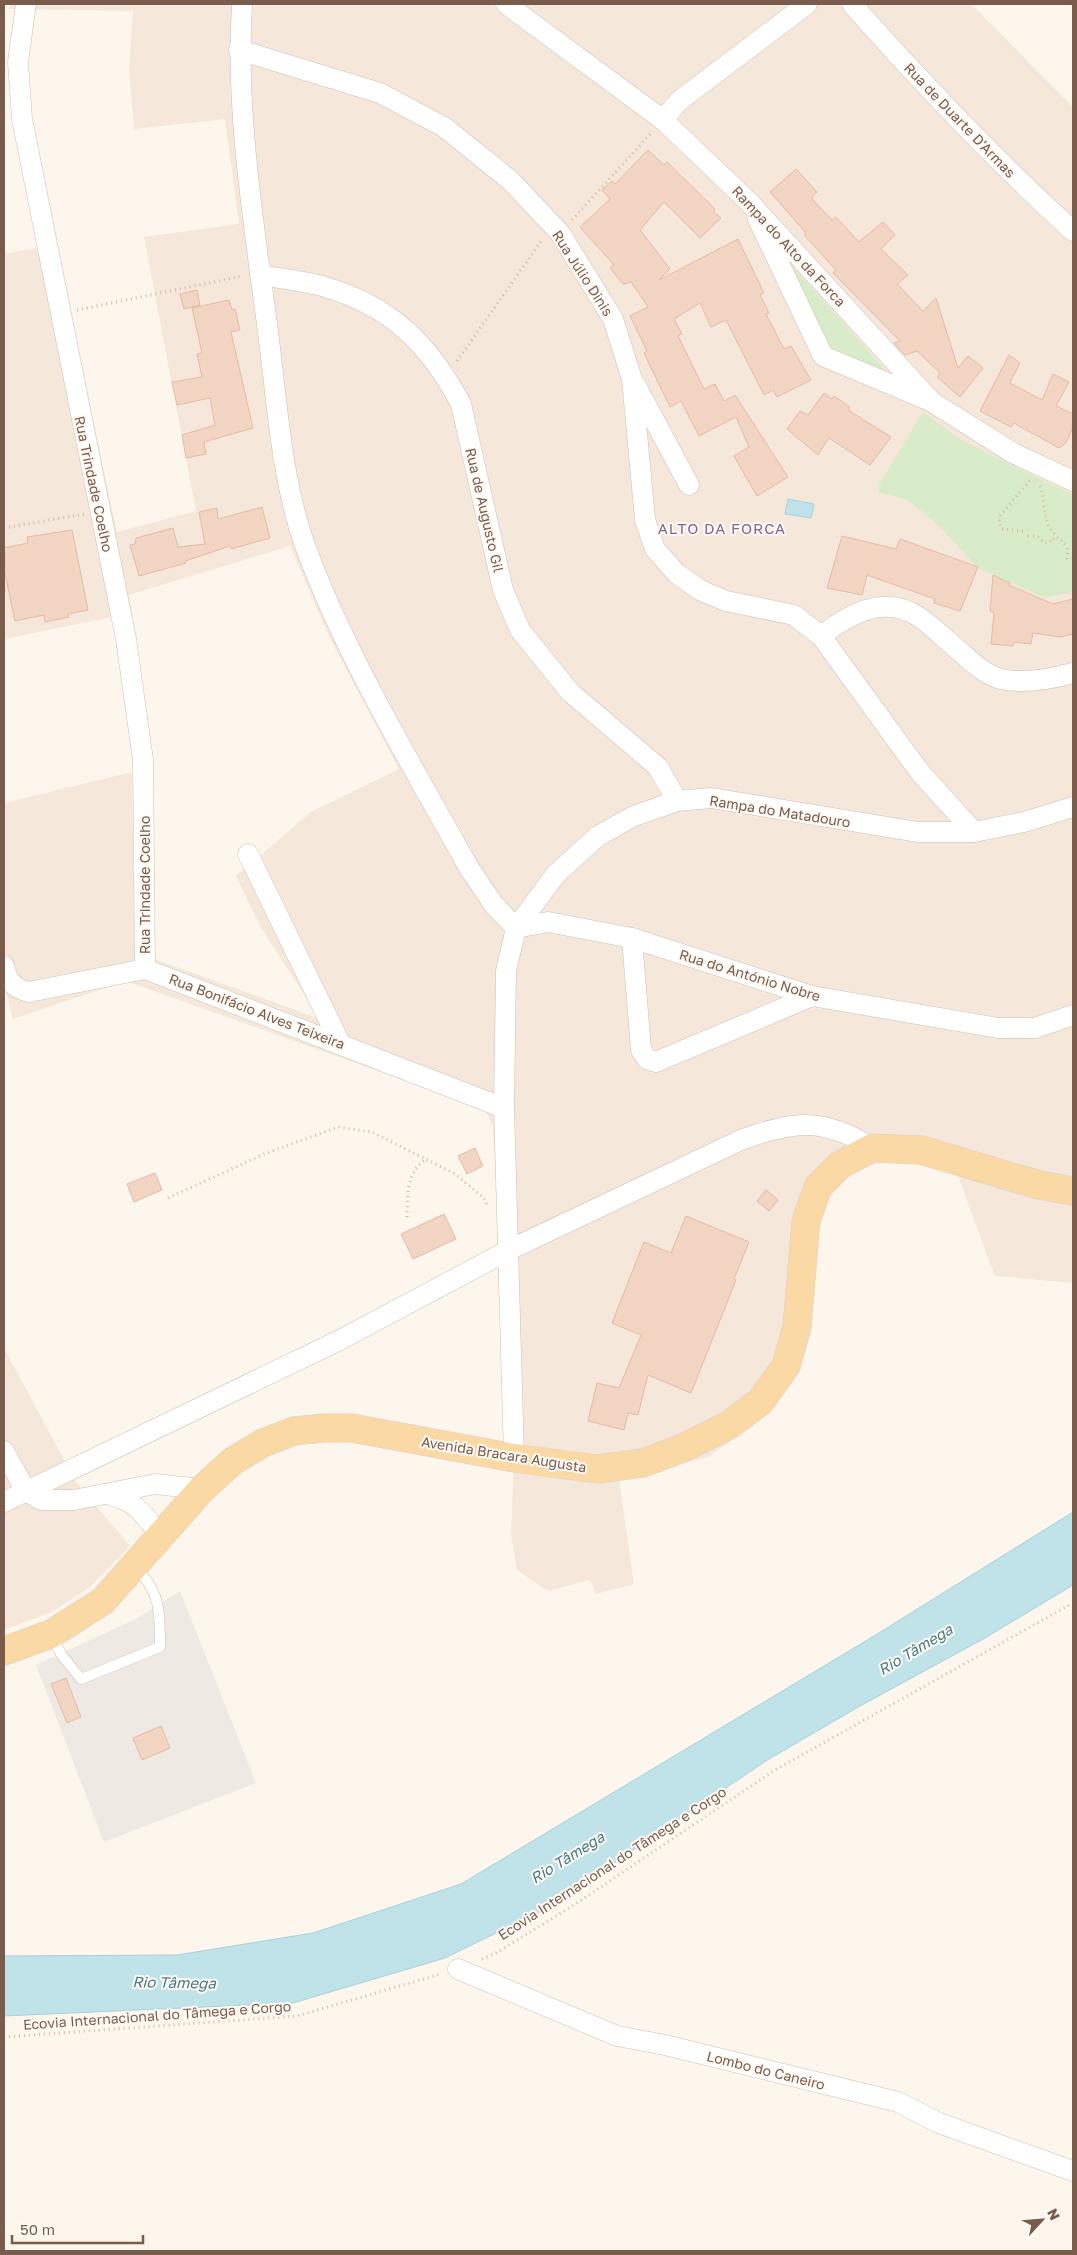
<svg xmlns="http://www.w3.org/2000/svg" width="1077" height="2255" viewBox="0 0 1077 2255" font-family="'Golos Text',sans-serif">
<rect width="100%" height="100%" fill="#fdf6ec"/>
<!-- residential -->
<g fill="#f5e8da">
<path d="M 10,4 L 971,4 L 1073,107 L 1073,1283 L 995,1276 L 958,1176 L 916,1157 L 858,1167 L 823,1203 L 801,1364 L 768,1415 L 708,1457 L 619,1479 L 634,1584 L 596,1594 L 590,1580 L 548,1591 L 517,1570 L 511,1535 L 514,1458 L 493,1127 L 486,1112 L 462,1101 L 126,981 L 13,1019 L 4,986 L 4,803 L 132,772 L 135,952 L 320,1019 L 260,926 L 236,876 L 311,812 L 399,769 L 330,639 L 290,546 L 129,595 L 132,613 L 4,639 L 4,254 L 55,245 L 117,532 L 196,511 L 144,237 L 239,224 L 225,119 L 134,129 L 129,69 L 133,11 L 9,9 Z"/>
<path d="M 4,1348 L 76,1482 L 130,1546 L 90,1587 L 52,1612 L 4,1630 Z"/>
</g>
<!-- industrial -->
<path fill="#efe9e4" d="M 180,1591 L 256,1783 L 104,1842 L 36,1665 L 136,1619 Z"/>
<!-- green -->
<g fill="#d8ecc9">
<path d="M 777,249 L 897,383 L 828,349 Z"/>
<path d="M 923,412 L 961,440 L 1073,495 L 1073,592 L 1045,598 L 978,568 L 939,526 L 908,500 L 878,492 L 879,485 Z"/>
</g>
<!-- water -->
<g fill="#bfe3e8" stroke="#a5d3da">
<path d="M 788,499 L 814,504 L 811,518 L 785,514 Z"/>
<path d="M 1073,1512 L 1073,1585 L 985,1638 L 860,1706 L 769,1759 L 545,1909 L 445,1958 L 293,2003 L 4,2016 L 4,1956 L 177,1955 L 313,1933 L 461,1884 L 874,1636 Z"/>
</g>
<!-- building -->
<g fill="#f3d5c3" stroke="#e6bba3">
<path d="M 648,150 L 664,165 L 667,162 L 715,209 L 713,211 L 721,218 L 700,238 L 664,202 L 640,230 L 670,269 L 659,280 L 738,239 L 764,293 L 760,295 L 769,313 L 766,314 L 784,349 L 791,346 L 811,380 L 777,397 L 773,390 L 764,395 L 726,320 L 711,327 L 700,303 L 674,319 L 682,334 L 678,336 L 704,389 L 715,384 L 724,401 L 735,395 L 788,477 L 757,496 L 734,456 L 749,447 L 736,417 L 699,436 L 681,401 L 670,407 L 644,353 L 647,351 L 630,316 L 648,307 L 631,282 L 623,284 L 610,268 L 614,265 L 580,227 L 610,199 L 602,190 L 612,181 L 615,184 Z"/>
<path d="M 796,169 L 817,192 L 812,197 L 813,200 L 832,220 L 836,217 L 859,242 L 883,222 L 895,235 L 881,249 L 908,275 L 897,284 L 923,311 L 936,298 L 958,368 L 968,356 L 983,368 L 960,397 L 937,377 L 940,373 L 917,351 L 905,355 L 894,343 L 900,341 L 833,273 L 836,270 L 804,235 L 806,233 L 770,192 Z"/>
<path d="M 197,290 L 200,305 L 184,309 L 180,294 Z"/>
<path d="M 229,300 L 232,310 L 235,309 L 240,330 L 231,332 L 253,428 L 204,442 L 206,454 L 186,458 L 182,435 L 215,425 L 210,398 L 177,405 L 172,382 L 202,377 L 197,354 L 202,353 L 192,308 Z"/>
<path d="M 1009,355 L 1020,363 L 1010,383 L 1042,400 L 1053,374 L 1069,382 L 1056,406 L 1073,414 L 1073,427 L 1066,443 L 1059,448 L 1014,423 L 1011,427 L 980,411 Z"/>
<path d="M 824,393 L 832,399 L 834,396 L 850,407 L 848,410 L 891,437 L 870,465 L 829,438 L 818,455 L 787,429 L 800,411 L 808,415 Z"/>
<path d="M 262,507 L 270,538 L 231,549 L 230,546 L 185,561 L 186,563 L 139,576 L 130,545 L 135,544 L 136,538 L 173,528 L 178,547 L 205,544 L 199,512 L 217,508 L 218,519 Z"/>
<path d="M 72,530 L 88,610 L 68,614 L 69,617 L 45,622 L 44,615 L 15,621 L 4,569 L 4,548 L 28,543 L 27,537 Z"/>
<path d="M 842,536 L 896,549 L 900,539 L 978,567 L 960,611 L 934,603 L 935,599 L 867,575 L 862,595 L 827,588 Z"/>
<path d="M 993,575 L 1010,583 L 1009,585 L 1053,604 L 1073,599 L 1073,634 L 1060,637 L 1033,633 L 1031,644 L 1014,642 L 1013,646 L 991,644 L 994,613 L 990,611 Z"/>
<path d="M 475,1148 L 483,1166 L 467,1174 L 458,1156 Z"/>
<path d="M 155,1173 L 162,1190 L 134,1202 L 127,1184 Z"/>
<path d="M 766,1190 L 778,1200 L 769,1211 L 757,1201 Z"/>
<path d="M 444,1214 L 456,1239 L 413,1259 L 401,1234 Z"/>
<path d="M 686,1216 L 749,1242 L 734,1279 L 736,1280 L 691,1393 L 648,1375 L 638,1415 L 628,1413 L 624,1430 L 588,1421 L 597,1383 L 619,1388 L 641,1335 L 612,1323 L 644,1242 L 671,1253 Z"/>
<path d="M 66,1678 L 81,1717 L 67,1723 L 51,1684 Z"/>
<path d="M 161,1726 L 170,1748 L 142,1760 L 133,1738 Z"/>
</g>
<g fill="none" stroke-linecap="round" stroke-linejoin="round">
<!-- service casing -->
<g stroke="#d1beb0" stroke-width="11">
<path id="service" d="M 52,1636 L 61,1654 L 81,1679 L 160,1647 C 160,1615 161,1590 135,1568"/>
</g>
<!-- minor casing -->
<g stroke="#d1beb0" stroke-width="21">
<g id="minor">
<path d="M 26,4 L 18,62 L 22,119 L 126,639 L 143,760 L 145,969"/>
<path d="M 242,4 C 235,116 255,229 269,340 C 278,411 282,484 307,551 C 349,662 412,765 469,868 L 494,905 L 516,928 L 548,922 L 632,938 L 812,996 L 998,1028 L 1035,1028 L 1073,1015"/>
<path d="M 506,4 L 663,120 L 749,202 L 932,402 L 1013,453 L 1073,481"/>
<path d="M 852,4 C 922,83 995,160 1073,231"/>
<path d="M 239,50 L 380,93 L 444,127 L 511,181 L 560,233 L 613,319 L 632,379 L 645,520 L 655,549 L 676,573 L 700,590 L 726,601 L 794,615 L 821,636 L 919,771 L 974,832 L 1024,822 L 1073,807"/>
<path d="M 663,120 L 679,101 L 807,4"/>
<path d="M 758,219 L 823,356 L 928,400"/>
<path d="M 260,275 C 282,279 305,281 325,287 C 391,306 429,344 461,404 L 503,590 L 520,630 L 570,692 L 658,767 L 677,801"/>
<path d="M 636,386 L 689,485"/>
<path d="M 821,636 C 849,614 884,594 919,617 C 934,627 948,642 963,654 C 974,664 986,675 1001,679 C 1024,684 1051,679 1073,673"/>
<path d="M 248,854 L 340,1043"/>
<path d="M 632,938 L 641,1050 L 647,1059 L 656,1062 L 812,996"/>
<path d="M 4,966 C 8,982 13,988 29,992 L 145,969 L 504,1108"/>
<path d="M 4,1451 L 26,1491 L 41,1500 L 74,1500 L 155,1484 L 202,1489"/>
<path d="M 514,1458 L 504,1108 L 506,971 L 516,928 L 556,874 L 598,836 L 634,816 L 677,801 L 711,798 L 918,832 L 974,832"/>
<path d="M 106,1494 C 138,1501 142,1514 162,1537"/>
<path d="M 4,1502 L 340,1340 L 509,1250 L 743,1139 C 795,1121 824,1117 872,1148"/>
<path d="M 458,1969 L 617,2036 L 665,2045 L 898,2102 L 939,2123 L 1073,2171"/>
</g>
</g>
<!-- primary casing -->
<g stroke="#dad1cd" stroke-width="29">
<path id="primary" d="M 4,1651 L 51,1634 L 103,1601 L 202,1489 L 233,1461 L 263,1443 L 294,1431 L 323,1428 L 352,1428 L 514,1458 L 597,1469 L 643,1463 L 683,1448 L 729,1425 L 760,1402 L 786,1366 L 797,1327 L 806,1221 L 818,1187 L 840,1165 L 872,1148 L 921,1150 L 1039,1185 L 1073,1191"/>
</g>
<!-- path -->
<g stroke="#d9b8a5" stroke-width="3" stroke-dasharray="1 4" stroke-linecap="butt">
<path d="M 572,220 L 652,132"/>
<path d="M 77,310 L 243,276"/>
<path d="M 457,361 L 542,240"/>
<path d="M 1040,486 C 1046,500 1042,515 1050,528 C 1056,540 1073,543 1066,560"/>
<path d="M 4,528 L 85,514"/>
<path d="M 1023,531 L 1002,529 L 999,522 L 1000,516 L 1030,480"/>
<path d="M 1028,536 L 1037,536 L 1045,543 L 1053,541 L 1055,536"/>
<path d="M 168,1198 L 264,1154 L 338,1127 L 372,1132 L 455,1174 L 484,1198 L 487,1205"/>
<path d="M 407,1217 C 408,1197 406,1172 425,1160"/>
<path d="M 482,1959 L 496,1953 L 571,1907 L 775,1770 L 1073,1603"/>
<path d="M 4,2037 L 297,2016 L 441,1974"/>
</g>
<!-- service -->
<use href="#service" stroke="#fff" stroke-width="10"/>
<!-- minor -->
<use href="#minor" stroke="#fff" stroke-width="20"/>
<!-- primary -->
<use href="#primary" stroke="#fbd9a5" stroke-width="28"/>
</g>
<g text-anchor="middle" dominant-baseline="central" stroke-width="4" stroke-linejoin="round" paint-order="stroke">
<!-- street labels -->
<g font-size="14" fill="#7a5c4d" stroke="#fffaf3">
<text transform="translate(960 120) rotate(46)">Rua de Duarte D'Armas</text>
<text transform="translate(789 246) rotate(47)">Rampa do Alto da Forca</text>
<text transform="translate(583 273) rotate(57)">Rua Júlio Dinis</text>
<text transform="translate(94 484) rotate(78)">Rua Trindade Coelho</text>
<text transform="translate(485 510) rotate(77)">Rua de Augusto Gil</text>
<text transform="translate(780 811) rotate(9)">Rampa do Matadouro</text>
<text transform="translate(144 885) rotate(-90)">Rua Trindade Coelho</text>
<text transform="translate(750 975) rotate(17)">Rua do António Nobre</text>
<text transform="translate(257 1011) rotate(21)">Rua Bonifácio Alves Teixeira</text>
<text transform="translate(504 1454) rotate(9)">Avenida Bracara Augusta</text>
<text transform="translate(612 1863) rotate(-33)">Ecovia Internacional do Tâmega e Corgo</text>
<text transform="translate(157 2015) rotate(-4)">Ecovia Internacional do Tâmega e Corgo</text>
<text transform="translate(766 2070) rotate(14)">Lombo do Caneiro</text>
</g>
<!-- neighbourhood labels -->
<g font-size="15" letter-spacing="1" fill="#846695" stroke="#fffaf3">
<text x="722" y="528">ALTO DA FORCA</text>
</g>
<!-- water labels -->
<g font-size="15" font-style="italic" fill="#437c86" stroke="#fffaf3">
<text transform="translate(915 1649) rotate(-31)">Rio Tâmega</text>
<text transform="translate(567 1857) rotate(-32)">Rio Tâmega</text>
<text transform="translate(174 1982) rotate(1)">Rio Tâmega</text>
</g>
</g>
<!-- border -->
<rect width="1077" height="2255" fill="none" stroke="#7a5c4d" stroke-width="10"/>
<!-- north arrow -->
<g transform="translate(1042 2220) rotate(64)" stroke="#fffaf3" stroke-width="4" paint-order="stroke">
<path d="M0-4L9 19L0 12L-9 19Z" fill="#7a5c4d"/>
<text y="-8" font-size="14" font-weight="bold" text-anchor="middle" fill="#7a5c4d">N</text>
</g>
<!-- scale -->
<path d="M12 2235v8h131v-8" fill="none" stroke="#7a5c4d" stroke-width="2.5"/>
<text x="20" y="2235" font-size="15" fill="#7a5c4d" stroke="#fffaf3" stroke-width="4" paint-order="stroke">50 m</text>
</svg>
